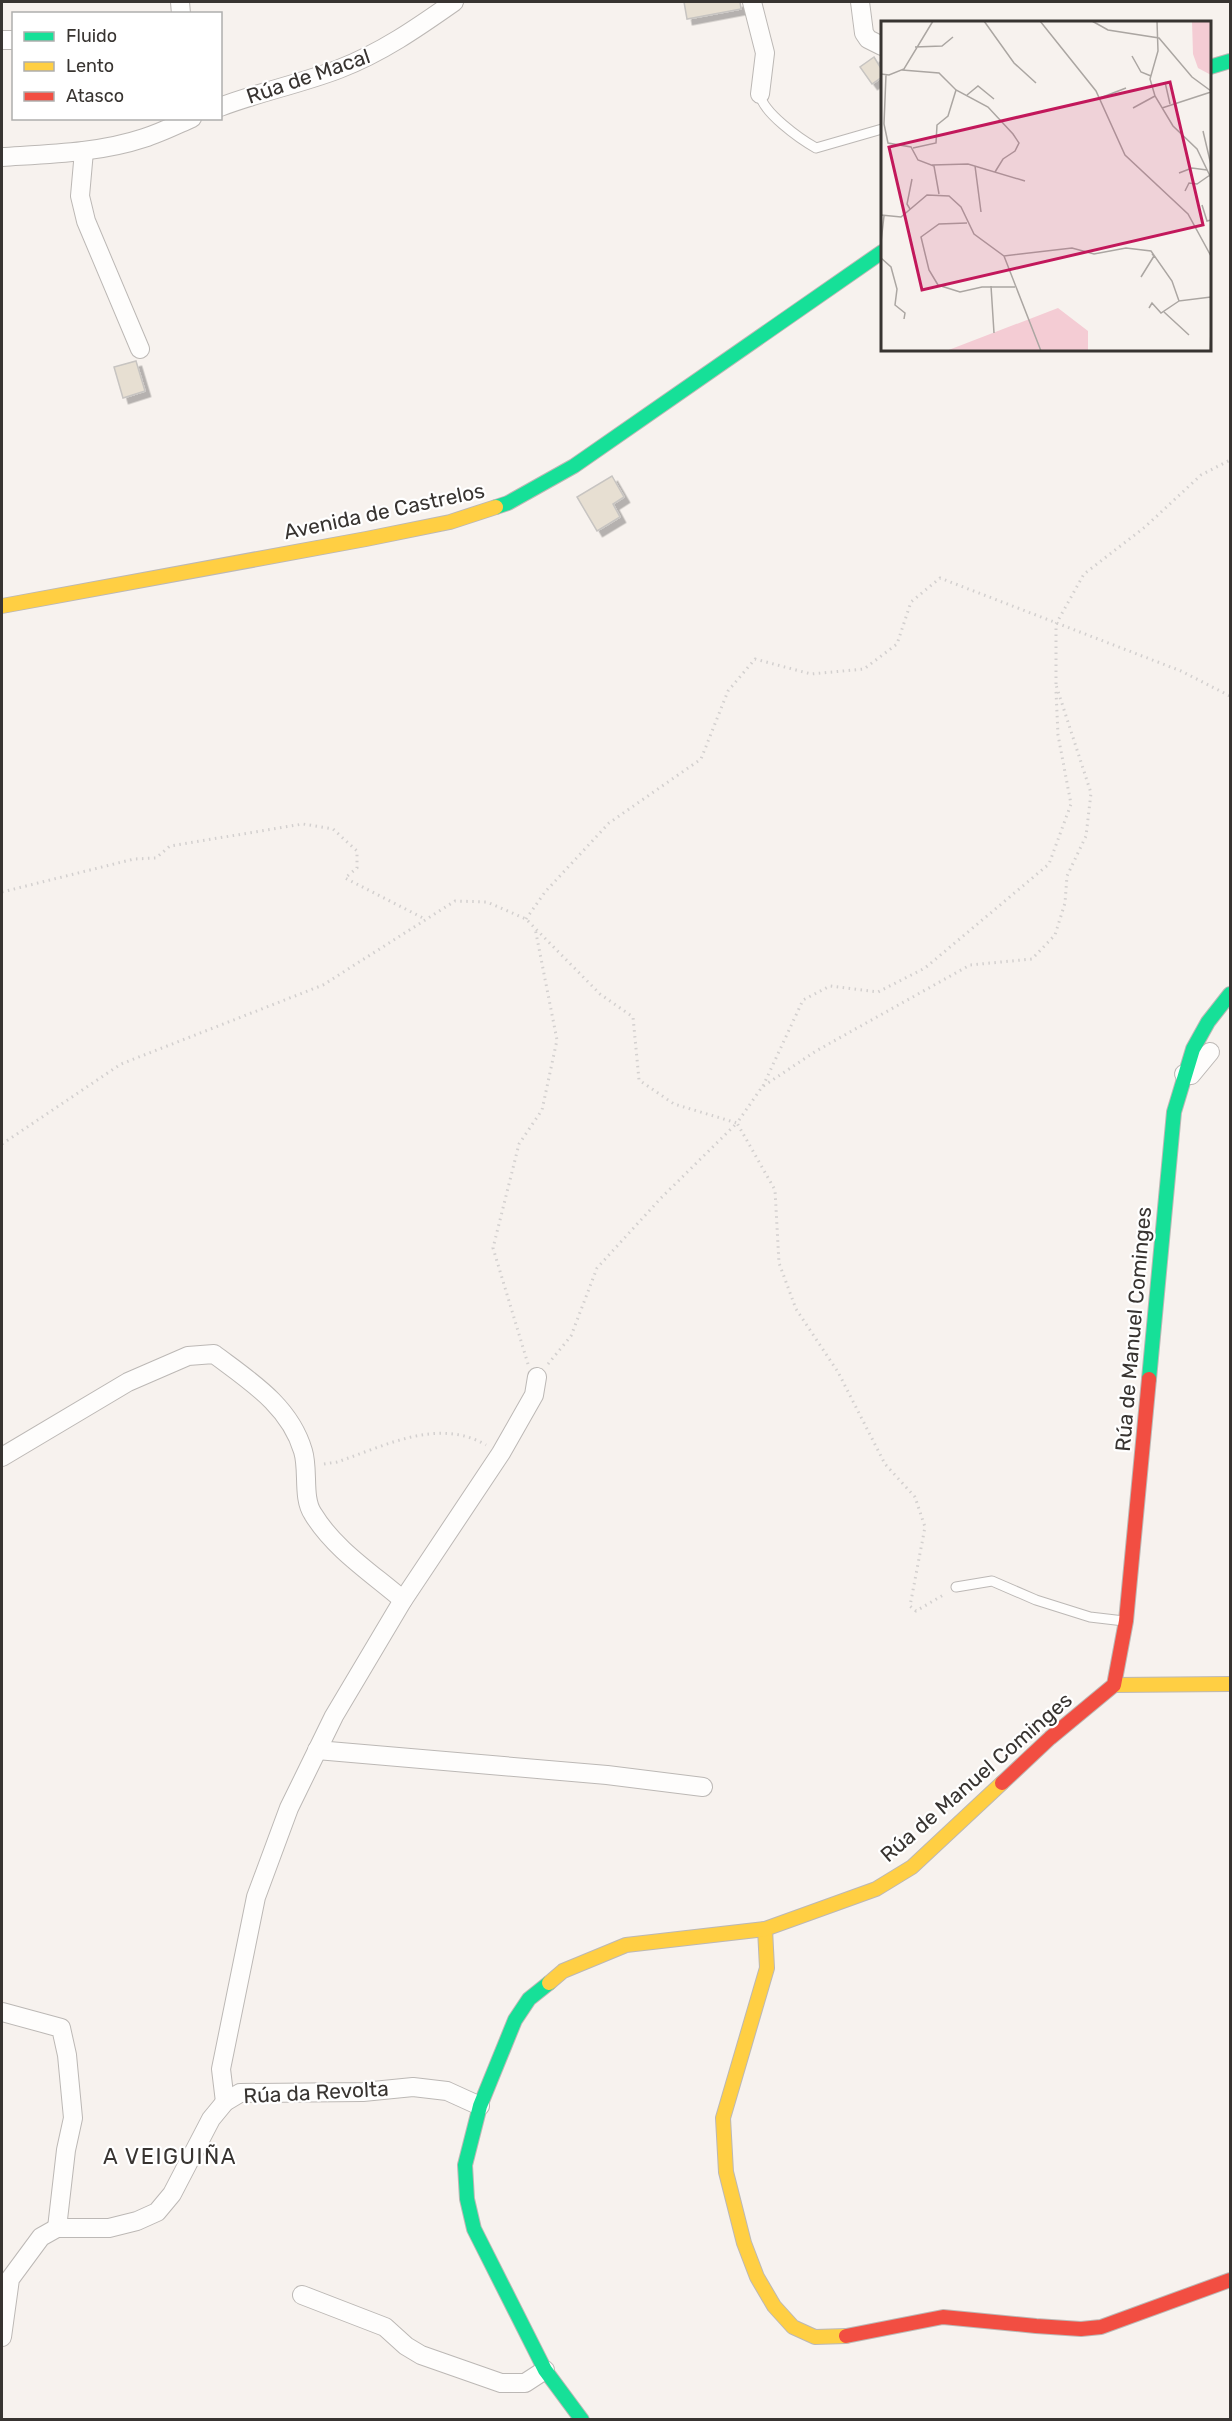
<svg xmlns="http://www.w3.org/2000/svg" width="1232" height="2421" viewBox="0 0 1232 2421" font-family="Rubik,sans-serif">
<defs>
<filter id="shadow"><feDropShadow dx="5.5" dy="5.5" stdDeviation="0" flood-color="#0004"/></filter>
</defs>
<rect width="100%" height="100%" fill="#f7f2ee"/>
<!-- building -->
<g fill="#e7dfd2" stroke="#c7c4c1" stroke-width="1.5" filter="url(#shadow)">
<path d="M 684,2 L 740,2 L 741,9 L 687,19 Z"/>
<path d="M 874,57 L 882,70 L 882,77 L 872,84 L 860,67 Z"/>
<path d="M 136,361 L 145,391 L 123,398 L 114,367 Z"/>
<path d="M 612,476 L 624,497 L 613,504 L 620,517 L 597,531 L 577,497 Z"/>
</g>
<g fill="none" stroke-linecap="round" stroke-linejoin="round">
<!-- lane casing -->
<g stroke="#bcb8b5" stroke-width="11">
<g id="lane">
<path d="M 760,94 C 762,112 800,139 816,148 L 882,129"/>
<path d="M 956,1587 L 992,1581 L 1036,1600 L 1090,1617 L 1124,1621"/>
</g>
</g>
<!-- street casing -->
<g stroke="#bcb8b5" stroke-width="20">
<g id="street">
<path d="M 180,2 L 181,14"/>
<path d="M 752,2 L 765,53 L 760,94"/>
<path d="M 860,2 L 864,33 L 868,39 L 882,46"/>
<path d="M 2,40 L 14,40"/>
<path d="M 220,107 C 259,92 300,84 339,69 C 381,53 417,28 454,2"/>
<path d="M 84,151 L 80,196 L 86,221 L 140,349"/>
<path d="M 2,157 C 49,154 99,153 144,138 C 160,133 176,125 192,118"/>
<path d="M 1184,1074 L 1191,1075 L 1210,1052"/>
<path d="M 2,1457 L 128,1382 L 188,1356 L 214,1354 C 250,1381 290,1406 303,1451 C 309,1470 302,1498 313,1514 C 334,1549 373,1574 403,1600"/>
<path d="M 317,1750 L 607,1775 L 703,1787"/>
<path d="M 2,2012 L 61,2028 L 67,2055 L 73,2118 L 66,2150 L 57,2228"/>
<path d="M 225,2102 L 221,2069 L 256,1897 L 289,1808 L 334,1716 L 403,1600 L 501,1453 L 534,1395 L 537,1377"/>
<path d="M 302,2295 L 385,2327 L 406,2346 L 421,2355 L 501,2383 L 525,2383 L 545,2370"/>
<path d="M 2,2337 L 10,2279 L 41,2237 L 57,2228 L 109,2228 L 137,2221 L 157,2212 L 172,2194 L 211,2119 L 225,2102 L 240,2093 L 363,2092 L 413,2087 L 447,2091 L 480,2106"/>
</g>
</g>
<!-- fast casing -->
<g stroke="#bcb8b5" stroke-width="16">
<g id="fast">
<path d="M 1210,67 L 1230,61"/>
<path d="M 496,507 L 508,503 L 574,466 L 882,252"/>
<path d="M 1149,1379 L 1174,1112 L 1193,1049 L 1208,1022 L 1230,994"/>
<path d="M 549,1983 L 529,1999 L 515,2020 L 480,2106 L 465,2165 L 467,2199 L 474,2229 L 545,2370 L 582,2420"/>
</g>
</g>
<!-- slow casing -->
<g stroke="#bcb8b5" stroke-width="16">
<g id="slow">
<path d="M 2,606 L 366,539 L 450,522 L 496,507"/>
<path d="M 1114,1685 L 1230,1684"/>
<path d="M 765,1929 L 767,1968 L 723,2118 L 726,2172 L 744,2243 L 757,2277 L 774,2306 L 793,2327 L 815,2337 L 846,2336"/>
<path d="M 549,1983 L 563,1971 L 626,1945 L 765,1929 L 876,1889 L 912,1867 L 1002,1783"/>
</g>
</g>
<!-- jam casing -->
<g stroke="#bcb8b5" stroke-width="16">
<g id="jam">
<path d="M 1002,1783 L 1050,1738 L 1114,1685 L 1126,1621 L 1149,1379"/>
<path d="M 846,2336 L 943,2317 L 1036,2326 L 1081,2329 L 1101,2327 L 1230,2280"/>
</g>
</g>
<!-- path -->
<g stroke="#d3d0cf" stroke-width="3" stroke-dasharray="1.5 4.5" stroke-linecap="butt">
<path d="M 1056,684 L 1056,624 L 1084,574 L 1145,527 L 1201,475 L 1230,460"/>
<path d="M 2,892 L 134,859 L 156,858 L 170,846 L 303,824 L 333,829 L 357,851 L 357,868 L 345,878 L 425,919"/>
<path d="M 526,919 L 545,892 L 609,823 L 701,759 L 728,691 L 755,659 L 811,674 L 864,669 L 897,644 L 911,602 L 940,578 L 1181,671 L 1230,696"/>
<path d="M 763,1086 L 803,1000 L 830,986 L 878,992 L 925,968 L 1049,864 L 1071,804 L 1058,735 L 1056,691"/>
<path d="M 2,1144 L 121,1064 L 323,985 L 455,901 L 487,902 L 526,919 L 600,994 L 633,1017 L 639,1080 L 674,1104 L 737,1123 L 762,1087 L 816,1051 L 970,965 L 1032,959 L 1055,935 L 1065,903 L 1067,876 L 1086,836 L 1091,793 L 1056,685"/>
<path d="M 528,1364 L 493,1248 L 519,1144 L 542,1110 L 557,1040 L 535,928"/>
<path d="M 548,1364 L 571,1336 L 597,1268 L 661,1198 L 737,1123 L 775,1190 L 779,1263 L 796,1309 L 838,1372 L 885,1464 L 915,1497 L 925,1527 L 910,1606 L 916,1611 L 945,1594"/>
<path d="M 324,1464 L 337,1462 C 385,1446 438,1417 486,1445"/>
</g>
<!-- lane -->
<use href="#lane" stroke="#fefdfc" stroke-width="9"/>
<!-- street -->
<use href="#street" stroke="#fefdfc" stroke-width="18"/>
<!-- fast -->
<use href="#fast" stroke="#16e098" stroke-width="14"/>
<!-- slow -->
<use href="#slow" stroke="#ffcf43" stroke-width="14"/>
<!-- jam -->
<use href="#jam" stroke="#f24e42" stroke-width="14"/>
</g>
<g text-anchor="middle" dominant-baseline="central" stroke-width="4.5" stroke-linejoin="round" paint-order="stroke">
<!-- street labels -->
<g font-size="21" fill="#383431" stroke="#fff">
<text transform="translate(308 76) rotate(-19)">Rúa de Macal</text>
<text transform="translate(384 511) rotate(-12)">Avenida de Castrelos</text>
<text transform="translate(1133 1329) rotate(-85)">Rúa de Manuel Cominges</text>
<text transform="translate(976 1777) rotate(-41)">Rúa de Manuel Cominges</text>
<text transform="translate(316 2092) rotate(-3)">Rúa da Revolta</text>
</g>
<!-- neighbourhood labels -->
<g font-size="22" letter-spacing="1.5" fill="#383431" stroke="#fff">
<text x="170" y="2156">A VEIGUIÑA</text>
</g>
</g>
<!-- overview -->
<g transform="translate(881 21)">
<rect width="330" height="330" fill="#f7f2ee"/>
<path d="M 311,0 L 330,0 L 330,54 L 317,47 L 312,33 ZM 177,287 L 207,310 L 207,330 L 65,330 Z" fill="#f4ccd4"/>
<path fill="none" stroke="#aba6a2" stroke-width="1.5" d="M 103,0 L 133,42 L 155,62M 159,0 L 215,70 L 244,134 L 307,193 L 330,235M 211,0 L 227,9 L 278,17 L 311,56 L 330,70M 276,0 L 277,30 L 269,58 L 274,75 L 292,105 L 316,128 L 330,157M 34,26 L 61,25 L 72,16M 251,35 L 260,51 L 270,55M 21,49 L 58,52 L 75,69 L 107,86 L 132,113 L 138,122 L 134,130 L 122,138 L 114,151M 0,53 L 8,54 L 23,48 L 52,0M 5,54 L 3,103 L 7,122 L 30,126 L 37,139 L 53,145 L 58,173M 284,61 L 289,83M 86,74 L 97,65 L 113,78M 219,77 L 245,67M 252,87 L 274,75M 281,87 L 330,71M 322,110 L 330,144M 32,127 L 55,122 L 56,104 L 67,95 L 75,69M 51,144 L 87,143 L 144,160M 94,145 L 100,191M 298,152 L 311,147 L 326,149M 304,170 L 308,162 L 316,163 L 329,154M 321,184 L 326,200 L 330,199M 29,188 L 26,183 L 31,158M 0,194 L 20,196 L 46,174 L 68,175 L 80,186 L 93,213 L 123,235 L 191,227 L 213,233 L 245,227 L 270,230 L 291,260 L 298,280 L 330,276M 86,202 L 58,203 L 40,216 L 48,249 L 57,264 L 79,271 L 101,266 L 134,266M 0,221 L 3,195M 123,235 L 160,330M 0,237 L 10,246 L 16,268 L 14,284 L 24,292 L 23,298M 260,256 L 273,235 L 271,233M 110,265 L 113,312M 268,287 L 271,282 L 280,292 L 298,280M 283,291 L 308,314M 329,330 L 330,310"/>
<path fill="#c2185b" fill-opacity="0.15" stroke="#c2185b" stroke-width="3" d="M 289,61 L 322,204 L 41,269 L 8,126 Z"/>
<rect width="330" height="330" fill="none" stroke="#383431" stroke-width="3"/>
</g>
<!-- border -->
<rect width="1232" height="2421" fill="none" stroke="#383431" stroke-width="6"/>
<!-- legend -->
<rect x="12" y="12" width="210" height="108" fill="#ffffff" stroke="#afaead" stroke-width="1.5"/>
<rect x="24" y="32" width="30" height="9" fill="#16e098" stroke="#afaead" stroke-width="1.5"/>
<text x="66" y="42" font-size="18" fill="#383431">Fluido</text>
<rect x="24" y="62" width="30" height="9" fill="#ffcf43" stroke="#afaead" stroke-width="1.5"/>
<text x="66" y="72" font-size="18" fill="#383431">Lento</text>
<rect x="24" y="92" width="30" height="9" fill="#f24e42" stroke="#afaead" stroke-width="1.5"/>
<text x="66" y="102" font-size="18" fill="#383431">Atasco</text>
</svg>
